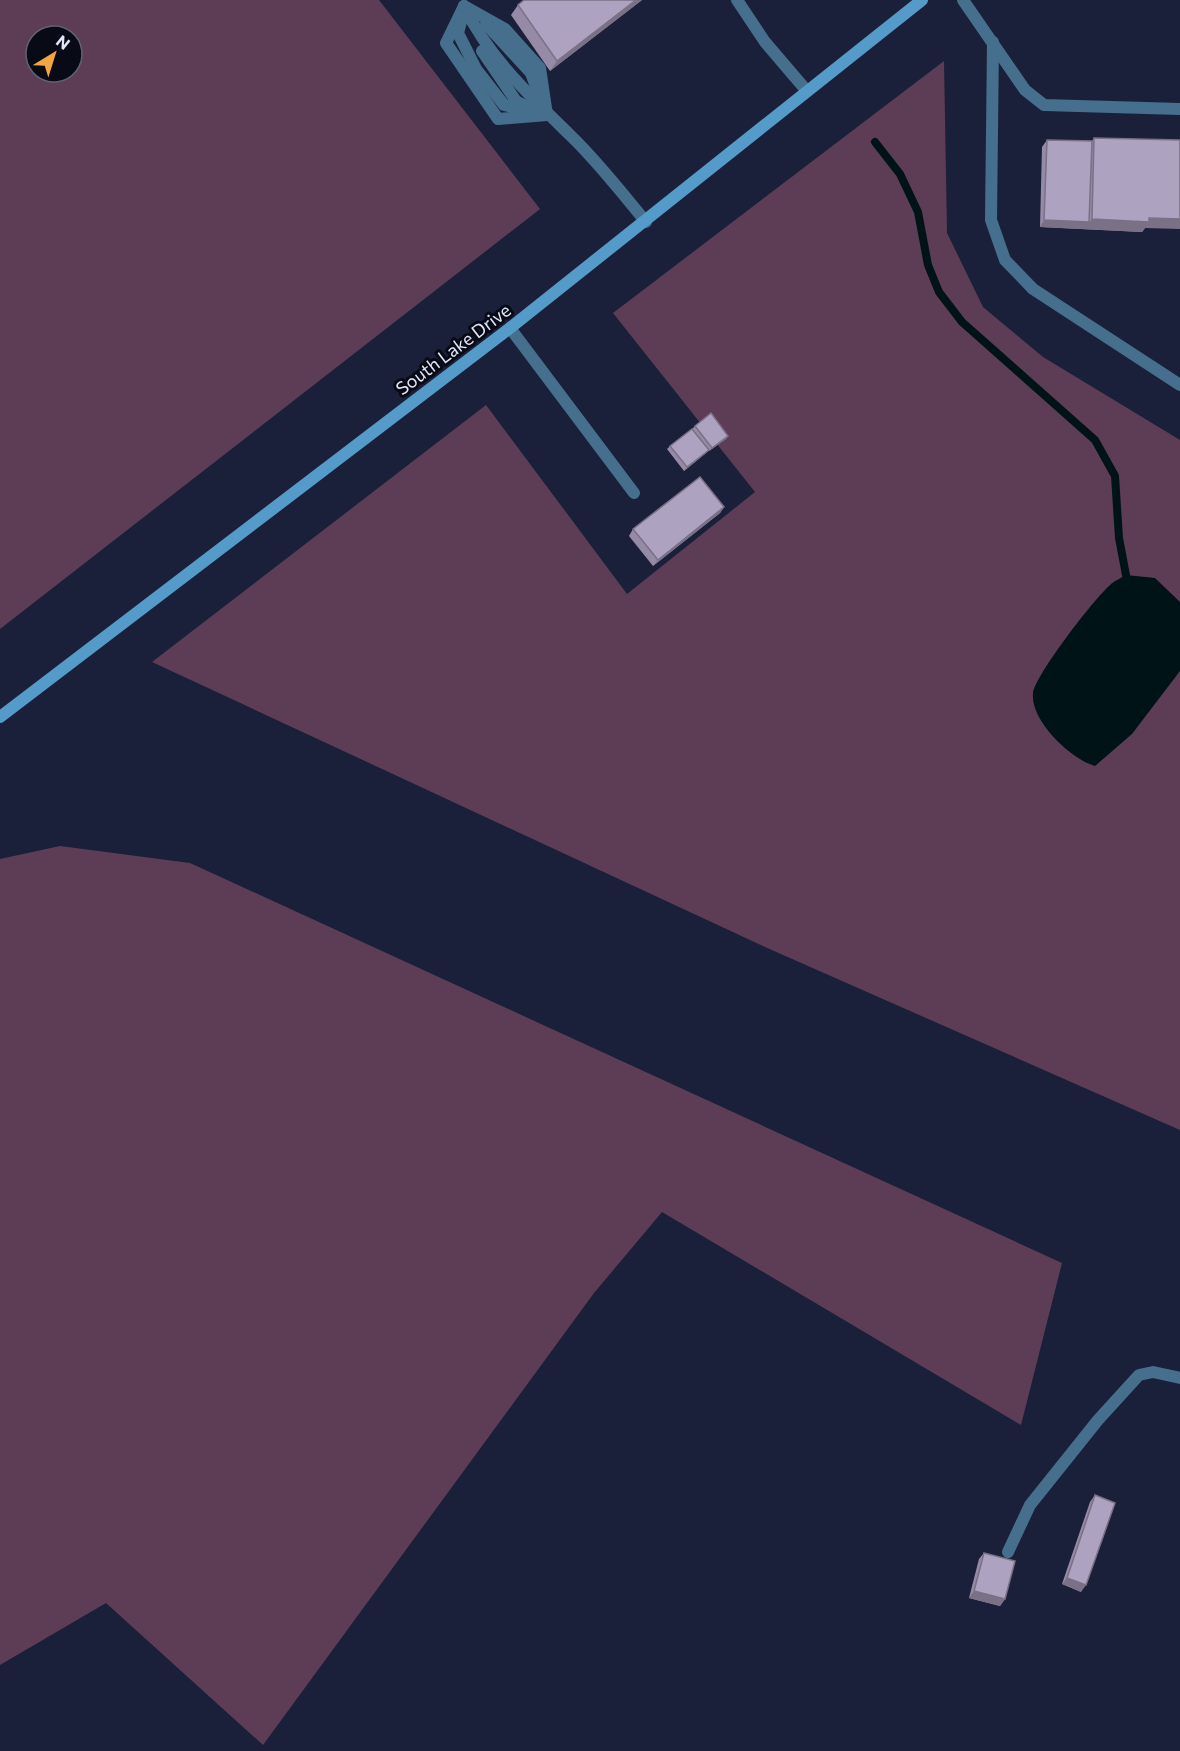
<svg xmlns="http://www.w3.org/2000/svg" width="1180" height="1751" viewBox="0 0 1180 1751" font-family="Commissioner,sans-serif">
<rect width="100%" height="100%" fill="#1a2039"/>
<!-- green -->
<g fill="#5d3d56" fill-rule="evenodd">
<path d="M 0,0 L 379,0 L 540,209 L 0,629 ZM 36,36 L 72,36 L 72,72 L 36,72 Z"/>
<path d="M 944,61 L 947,233 L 983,307 L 1043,357 L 1180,440 L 1180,1130 L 765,947 L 152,662 L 486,405 L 627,594 L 755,492 L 613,313 Z"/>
<path d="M 60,846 L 190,863 L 1062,1263 L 1021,1425 L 662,1212 L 594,1293 L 263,1745 L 106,1603 L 0,1665 L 0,859 Z"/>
</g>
<!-- water -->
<path fill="#001418" d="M 1126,575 L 1155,578 L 1180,602 L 1180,671 L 1132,734 L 1095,766 C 1071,759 1030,721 1033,693 C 1036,674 1094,599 1110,585 C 1114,581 1121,578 1126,575 Z"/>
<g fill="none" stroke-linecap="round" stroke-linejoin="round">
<!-- stream -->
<path stroke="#001418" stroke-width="8" d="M 875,142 L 900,174 L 918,212 L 928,265 L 939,292 L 962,322 L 1095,440 L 1115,476 L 1119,538 L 1126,575"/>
<!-- service -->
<g stroke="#456f8c" stroke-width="12">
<path d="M 737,0 L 765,42 L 806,90"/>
<path d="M 963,0 L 1025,90 L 1044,105 L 1180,109"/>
<path d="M 464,6 C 489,58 530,96 571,136 C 598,162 622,193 646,222"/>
<path d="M 464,6 L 446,43 L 498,119 L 547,115"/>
<path d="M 464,6 L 505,29 L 540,68 L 547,115"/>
<path d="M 461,22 L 458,33 L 476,69 L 504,105 L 535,112"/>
<path d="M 486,24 L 531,73 L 539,95"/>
<path d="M 993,42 L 991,220 L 1005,260 L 1033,289 L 1180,385"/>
<path d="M 482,51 L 516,101 L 526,106"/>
<path d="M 510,328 L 634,493"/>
<path d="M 1008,1552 L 1030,1505 L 1098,1420 L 1139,1375 L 1153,1372 L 1180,1378"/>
</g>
<!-- secondary -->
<path stroke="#549bca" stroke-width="12" d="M 0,717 L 510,328 L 922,0"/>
</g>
<!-- wall -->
<g fill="#968ba6">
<path d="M 642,0 L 550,71 L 511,15 L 518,5 Z"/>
<path d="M 1094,138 L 1145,228 L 1142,232 L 1040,227 L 1042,147 L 1047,140 L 1092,141 Z"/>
<path d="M 695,426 L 728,436 L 726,439 L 709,451 L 709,450 L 706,453 L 684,471 L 667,449 L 670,446 L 692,429 Z"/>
<path d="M 724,507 L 720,513 L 653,566 L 629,536 L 633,529 Z"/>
<path d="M 1095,1495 L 1081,1592 L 1062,1584 L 1090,1502 Z"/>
<path d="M 984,1553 L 1005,1599 L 1000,1606 L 969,1598 L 979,1559 Z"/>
</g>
<!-- shaded-wall -->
<g fill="#7a7187">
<path d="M 636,0 L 642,0 L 550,71 L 557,61 Z"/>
<path d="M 1149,218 L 1180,219 L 1180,229 L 1145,228 L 1142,232 L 1040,227 L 1044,220 L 1089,222 L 1092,219 Z"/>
<path d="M 728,436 L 726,439 L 709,451 L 712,448 Z"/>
<path d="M 709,450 L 706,453 L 684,471 L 687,467 Z"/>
<path d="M 724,507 L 720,513 L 653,566 L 658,560 Z"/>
<path d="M 1067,1578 L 1086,1585 L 1081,1592 L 1062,1584 Z"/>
<path d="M 974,1591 L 1005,1599 L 1000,1606 L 969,1598 Z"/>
</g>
<!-- building -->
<g fill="#aea2c1" stroke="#7a7187" stroke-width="1.5">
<path d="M 524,0 L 636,0 L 557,61 L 518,5 Z"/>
<path d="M 1094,138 L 1180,140 L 1180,219 L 1149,218 L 1149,222 L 1092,219 Z"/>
<path d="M 1047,140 L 1092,141 L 1089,222 L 1044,220 Z"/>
<path d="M 711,413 L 728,436 L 712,448 L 695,426 Z"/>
<path d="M 692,429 L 709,450 L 687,467 L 670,446 Z"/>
<path d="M 700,477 L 724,507 L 658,560 L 633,529 Z"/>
<path d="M 1095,1495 L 1115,1503 L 1086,1585 L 1067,1578 Z"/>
<path d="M 984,1553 L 1015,1561 L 1005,1599 L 974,1591 Z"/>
</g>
<g text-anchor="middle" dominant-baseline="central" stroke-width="6" stroke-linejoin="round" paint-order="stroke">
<!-- street labels -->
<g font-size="18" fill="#e2e7f8" stroke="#080b16">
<text transform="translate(453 349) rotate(-37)">South Lake Drive</text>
</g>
</g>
<!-- north arrow -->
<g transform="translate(54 54) rotate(38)"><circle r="28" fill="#080b16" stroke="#5f6370" stroke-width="1.5"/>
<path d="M0-4.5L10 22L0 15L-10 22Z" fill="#f2a541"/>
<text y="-9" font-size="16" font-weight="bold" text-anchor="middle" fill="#e2e7f8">N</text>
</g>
</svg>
